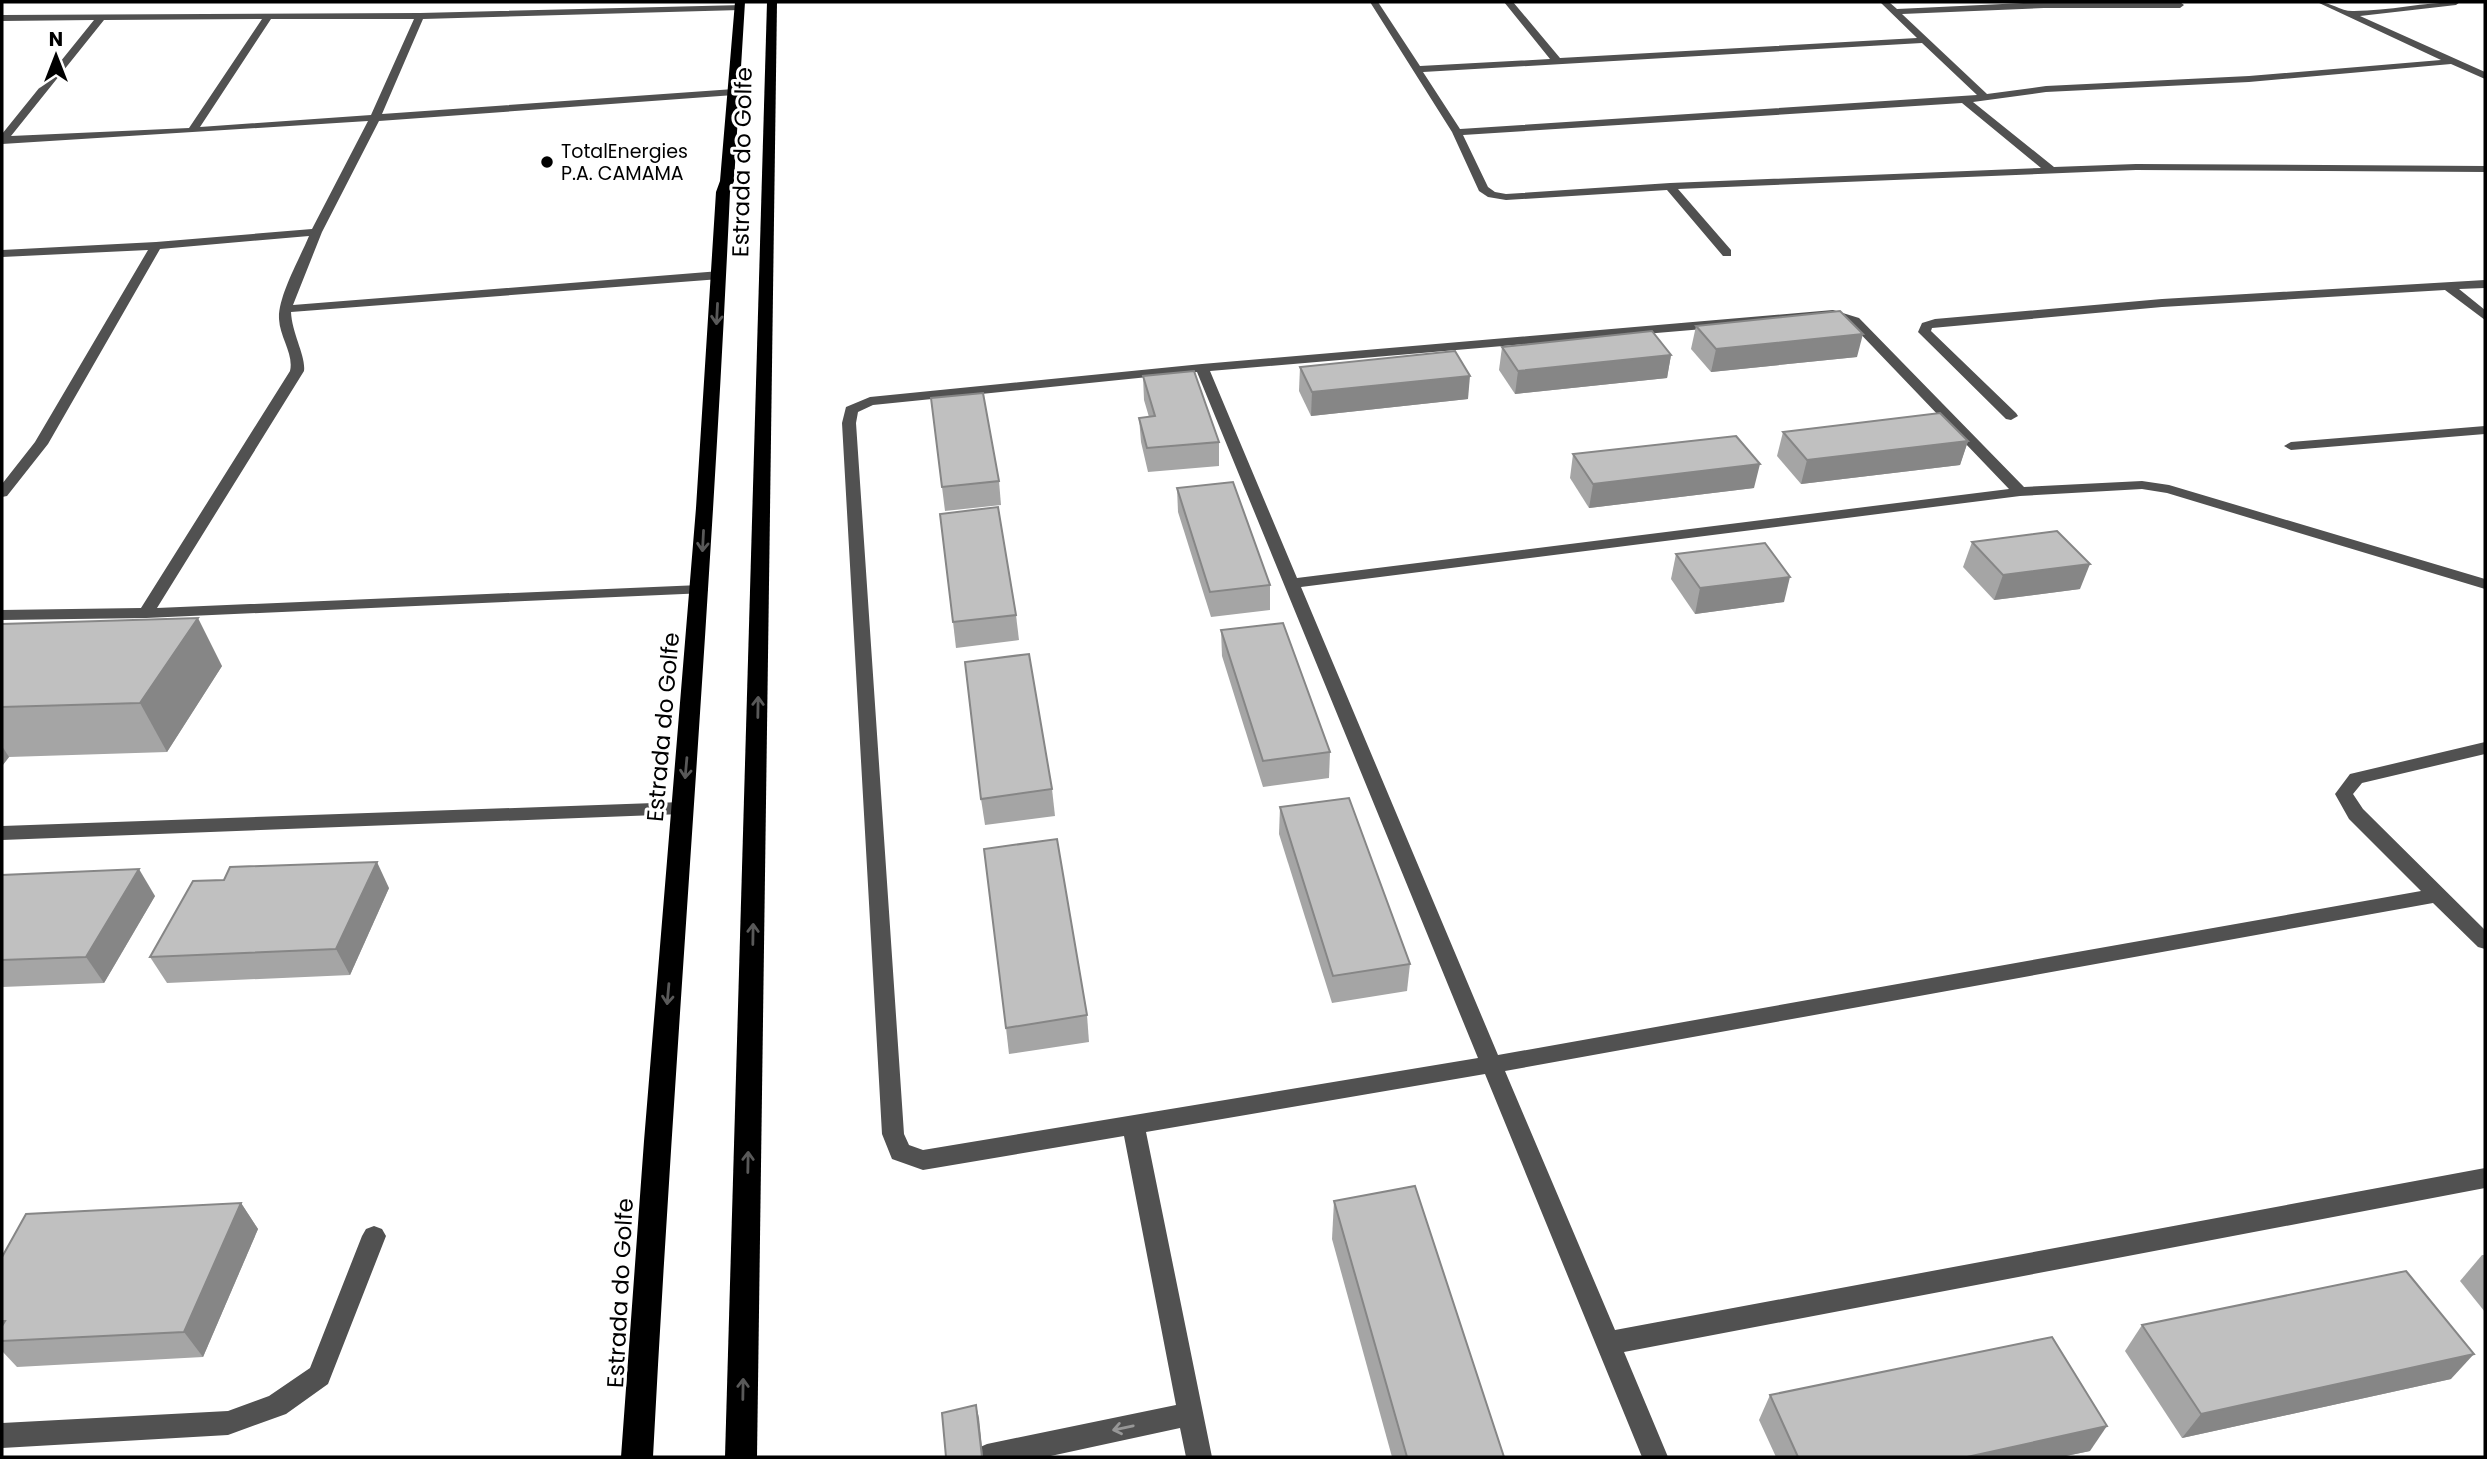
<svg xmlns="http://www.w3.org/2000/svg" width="2487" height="1459" viewBox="0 0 2487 1459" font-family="Poppins,sans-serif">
<rect width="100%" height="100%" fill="#fff"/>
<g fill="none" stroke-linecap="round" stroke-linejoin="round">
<!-- minor -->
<g fill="#515151" fill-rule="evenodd">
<path d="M 1370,2 L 1378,2 L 1420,66 L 1550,59 L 1504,2 L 1513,2 L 1560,58 L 1917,38 L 1880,2 L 1889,2 L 1897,9 L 2044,2 L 2180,2 L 2184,5 L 2180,8 L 2044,8 L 1902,14 L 1987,94 L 2046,86 L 2249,76 L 2441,60 L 2317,2 C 2330,1 2341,12 2354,11 C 2389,11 2424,2 2460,2 L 2456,5 L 2360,16 L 2485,72 L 2485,79 L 2451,64 L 2249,82 L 2046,92 L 1973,102 L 2054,167 L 2136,164 L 2485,166 L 2485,172 L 2136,170 L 1678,189 L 1731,250 L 1731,256 L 1723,256 L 1667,190 L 1506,200 L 1488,197 L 1479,191 L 1452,132 ZM 1922,43 L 1977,95 L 1460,129 L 1423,72 ZM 1962,103 L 2041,168 L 1670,183 L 1506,194 L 1495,192 L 1488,187 L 1463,135 Z"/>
<path d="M 743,5 L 744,7 L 740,10 L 423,19 L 382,114 L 734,89 L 739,92 L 734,95 L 379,121 L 322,232 L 293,305 L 720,271 L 726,275 L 720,279 L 291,312 C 292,334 306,356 304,371 L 157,608 L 700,585 L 708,590 L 706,593 L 146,618 L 2,620 L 2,610 L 141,608 L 290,371 C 294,354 280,338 279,319 C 278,296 300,258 309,236 L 160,249 L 48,444 L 7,496 L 2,497 L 2,484 L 35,442 L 148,250 L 2,257 L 2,250 L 156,242 L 312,229 L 368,121 L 2,144 L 2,134 L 94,20 L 2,21 L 2,15 L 420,13 ZM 262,19 L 189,128 L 11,136 L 104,20 ZM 271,19 L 414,19 L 371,115 L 200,127 Z"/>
<path d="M 2485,280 L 2485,288 L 2459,289 L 2485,310 L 2485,320 L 2445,290 L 2162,307 L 1932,328 L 1931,331 L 2016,413 L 2018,416 L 2011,420 L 2006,419 L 1918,332 L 1922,323 L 1935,319 L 2162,299 Z"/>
<path d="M 1833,310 L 1859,318 L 2024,487 L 2142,481 L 2169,485 L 2485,579 L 2485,589 L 2167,493 L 2142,489 L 2020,496 L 1301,587 L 1498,1055 L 2421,891 L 2349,819 L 2335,794 L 2350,774 L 2485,742 L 2485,754 L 2362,783 L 2353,794 L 2363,809 L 2485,930 L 2485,949 L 2478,947 L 2433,903 L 1505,1071 L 1615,1330 L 2485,1168 L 2485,1188 L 1624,1352 L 1668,1457 L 1642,1457 L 1485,1074 L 1146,1132 L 1212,1457 L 1186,1457 L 1180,1428 L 1046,1457 L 974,1457 L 978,1448 L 987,1444 L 1176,1405 L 1124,1136 L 923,1170 L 892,1159 L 882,1134 L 842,423 L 846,407 L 870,397 L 1202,364 ZM 1832,318 L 1851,324 L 2009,489 L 1297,578 L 1210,371 ZM 1197,372 L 1478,1058 L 923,1150 L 909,1145 L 904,1134 L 856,423 L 858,412 L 873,405 Z"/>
<path d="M 2485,426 L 2485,434 L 2291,450 L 2284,446 L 2291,442 Z"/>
<path d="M 682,802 L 689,803 L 691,808 L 689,813 L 682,814 L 2,840 L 2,826 Z"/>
<path d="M 374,1226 L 382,1229 L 386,1236 L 328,1384 L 286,1414 L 228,1435 L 2,1448 L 2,1423 L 228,1411 L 269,1396 L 310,1368 L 362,1236 L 366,1229 Z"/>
</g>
<!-- highway -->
<g fill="#000" fill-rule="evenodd">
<path d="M 735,2 L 745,2 L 734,181 L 730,192 C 711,614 675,1035 653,1457 L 621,1457 L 644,1141 L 696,508 L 716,192 L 720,181 Z"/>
<path d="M 767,2 L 777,2 L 757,1457 L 725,1457 Z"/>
</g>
</g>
<!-- wall -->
<g fill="#a5a5a5">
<path d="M 1696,326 L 1857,357 L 1711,372 L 1691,349 Z"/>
<path d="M 1502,347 L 1671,355 L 1667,378 L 1515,394 L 1499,370 Z"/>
<path d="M 1300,367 L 1468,399 L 1311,416 L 1299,391 Z"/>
<path d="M 1143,376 L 1219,442 L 1219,466 L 1148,472 L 1141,442 L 1139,418 L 1149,417 L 1144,400 Z"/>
<path d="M 931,398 L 999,481 L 1001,505 L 945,511 Z"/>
<path d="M 1783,432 L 1968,441 L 1960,465 L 1801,484 L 1777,456 Z"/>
<path d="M 1573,454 L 1754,488 L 1589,508 L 1570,478 Z"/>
<path d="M 1177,488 L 1270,585 L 1270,610 L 1211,617 L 1178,512 Z"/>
<path d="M 1972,542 L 2080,589 L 1994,600 L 1963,567 Z"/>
<path d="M 1676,554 L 1784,602 L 1695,614 L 1671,579 Z"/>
<path d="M 1016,615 L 1019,640 L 956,648 L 953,622 Z"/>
<path d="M 2,624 L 222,666 L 167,752 L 9,757 L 2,766 Z"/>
<path d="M 1221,630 L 1330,752 L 1329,778 L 1263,787 L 1222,656 Z"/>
<path d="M 1052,789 L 1055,816 L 985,825 L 981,799 Z"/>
<path d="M 1280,807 L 1410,964 L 1407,991 L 1332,1003 L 1279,834 Z"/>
<path d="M 2,875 L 155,896 L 104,983 L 2,987 Z"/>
<path d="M 224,880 L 389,888 L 350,975 L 167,983 L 150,957 Z"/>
<path d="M 1087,1015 L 1089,1042 L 1009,1054 L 1006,1028 Z"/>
<path d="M 1334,1201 L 1504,1457 L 1392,1457 L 1332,1239 Z"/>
<path d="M 241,1203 L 258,1229 L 203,1357 L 17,1367 L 2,1351 L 2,1257 Z"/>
<path d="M 2482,1255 L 2485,1255 L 2485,1312 L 2460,1281 Z"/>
<path d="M 2142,1325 L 2451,1379 L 2182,1438 L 2125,1351 Z"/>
<path d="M 1770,1395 L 2090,1451 L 2061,1457 L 1776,1457 L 1759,1420 Z"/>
</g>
<!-- shaded-wall -->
<g fill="#868686">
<path d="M 1863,334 L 1857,357 L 1711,372 L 1716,349 Z"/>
<path d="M 1671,355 L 1667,378 L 1515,394 L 1518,371 Z"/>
<path d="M 1470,376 L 1468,399 L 1311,416 L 1312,392 Z"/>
<path d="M 1968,441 L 1960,465 L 1801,484 L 1807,460 Z"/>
<path d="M 1760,464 L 1754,488 L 1589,508 L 1593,484 Z"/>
<path d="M 2090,564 L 2080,589 L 1994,600 L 2003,575 Z"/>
<path d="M 1790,577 L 1784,602 L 1695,614 L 1700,588 Z"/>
<path d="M 198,618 L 222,666 L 167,752 L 140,703 Z"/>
<path d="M 2,746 L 9,757 L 2,766 Z"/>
<path d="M 377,862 L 389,888 L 350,975 L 336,949 Z"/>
<path d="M 139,869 L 155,896 L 104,983 L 86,957 Z"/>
<path d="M 241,1203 L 258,1229 L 203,1357 L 184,1332 Z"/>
<path d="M 2474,1354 L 2451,1379 L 2182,1438 L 2201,1414 Z"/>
<path d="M 976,1405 L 979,1418 L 983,1457 L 982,1457 Z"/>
<path d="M 2107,1426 L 2090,1451 L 2061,1457 L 1967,1457 Z"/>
</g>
<!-- building -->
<g fill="#c0c0c0" stroke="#868686" stroke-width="2">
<path d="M 1840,311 L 1863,334 L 1716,349 L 1696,326 Z"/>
<path d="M 1652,331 L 1671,355 L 1518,371 L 1502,347 Z"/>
<path d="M 1455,351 L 1470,376 L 1312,392 L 1300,367 Z"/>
<path d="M 1194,371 L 1219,442 L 1147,448 L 1139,418 L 1155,416 L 1143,376 Z"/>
<path d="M 983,393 L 999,481 L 942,487 L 931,398 Z"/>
<path d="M 1940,413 L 1968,441 L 1807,460 L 1783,432 Z"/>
<path d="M 1736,436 L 1760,464 L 1593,484 L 1573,454 Z"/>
<path d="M 1233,482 L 1270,585 L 1210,592 L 1177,488 Z"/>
<path d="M 998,507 L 1016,615 L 953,622 L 940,514 Z"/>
<path d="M 2057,531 L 2090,564 L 2003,575 L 1972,542 Z"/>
<path d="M 1765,543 L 1790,577 L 1700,588 L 1676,554 Z"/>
<path d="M 198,618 L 140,703 L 2,707 L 2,624 Z"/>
<path d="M 1283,623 L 1330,752 L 1263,761 L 1221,630 Z"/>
<path d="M 1029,654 L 1052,789 L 981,799 L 965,662 Z"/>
<path d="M 1349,798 L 1410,964 L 1333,976 L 1280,807 Z"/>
<path d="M 1057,839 L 1087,1015 L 1006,1028 L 984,849 Z"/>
<path d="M 377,862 L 336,949 L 150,957 L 193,881 L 224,880 L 230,867 Z"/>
<path d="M 139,869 L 86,957 L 2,960 L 2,875 Z"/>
<path d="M 1415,1186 L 1504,1457 L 1407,1457 L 1334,1201 Z"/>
<path d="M 241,1203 L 184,1332 L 2,1341 L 2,1326 L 5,1321 L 2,1321 L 2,1257 L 26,1214 Z"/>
<path d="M 2406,1271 L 2474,1354 L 2201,1414 L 2142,1325 Z"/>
<path d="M 2052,1337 L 2107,1426 L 1967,1457 L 1798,1457 L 1770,1395 Z"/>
<path d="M 976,1405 L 982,1457 L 946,1457 L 942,1413 Z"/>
</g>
<!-- one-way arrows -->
<defs><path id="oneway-shaft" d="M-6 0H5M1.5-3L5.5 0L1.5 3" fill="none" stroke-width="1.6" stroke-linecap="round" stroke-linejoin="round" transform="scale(1.75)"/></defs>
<g stroke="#595959">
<use href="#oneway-shaft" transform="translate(717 314) rotate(93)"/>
<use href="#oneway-shaft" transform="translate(703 541) rotate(93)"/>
<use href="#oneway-shaft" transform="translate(758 707) rotate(-89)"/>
<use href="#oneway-shaft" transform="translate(686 768) rotate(95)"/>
<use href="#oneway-shaft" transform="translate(753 934) rotate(-89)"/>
<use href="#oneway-shaft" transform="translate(668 994) rotate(95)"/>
<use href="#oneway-shaft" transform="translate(748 1162) rotate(-89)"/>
<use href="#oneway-shaft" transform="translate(743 1389) rotate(-89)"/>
</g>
<use stroke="#979797" href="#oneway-shaft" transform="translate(1123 1428) rotate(168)"/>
<!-- markers -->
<circle fill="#000" stroke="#fff" stroke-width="2.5" cx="547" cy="162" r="7"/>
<g text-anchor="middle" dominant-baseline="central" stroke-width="6" stroke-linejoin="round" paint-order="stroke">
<!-- far-poi labels -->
<g font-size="19" fill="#000" stroke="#fff" text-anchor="start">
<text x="561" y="151">TotalEnergies<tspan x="561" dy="22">P.A. CAMAMA</tspan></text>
</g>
<!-- street labels -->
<g font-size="23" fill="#000" stroke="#fff">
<text transform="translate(742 162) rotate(-89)">Estrada do Golfe</text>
<text transform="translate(663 727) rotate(-85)">Estrada do Golfe</text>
<text transform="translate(620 1293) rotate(-87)">Estrada do Golfe</text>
</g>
</g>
<!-- border -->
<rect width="2487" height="1459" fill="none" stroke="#000000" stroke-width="7"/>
<!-- north arrow -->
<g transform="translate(56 56)" stroke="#ffffff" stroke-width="5" paint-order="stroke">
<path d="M0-5L12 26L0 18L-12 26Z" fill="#000000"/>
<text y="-10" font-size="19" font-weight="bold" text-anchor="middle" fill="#000000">N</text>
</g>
</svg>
